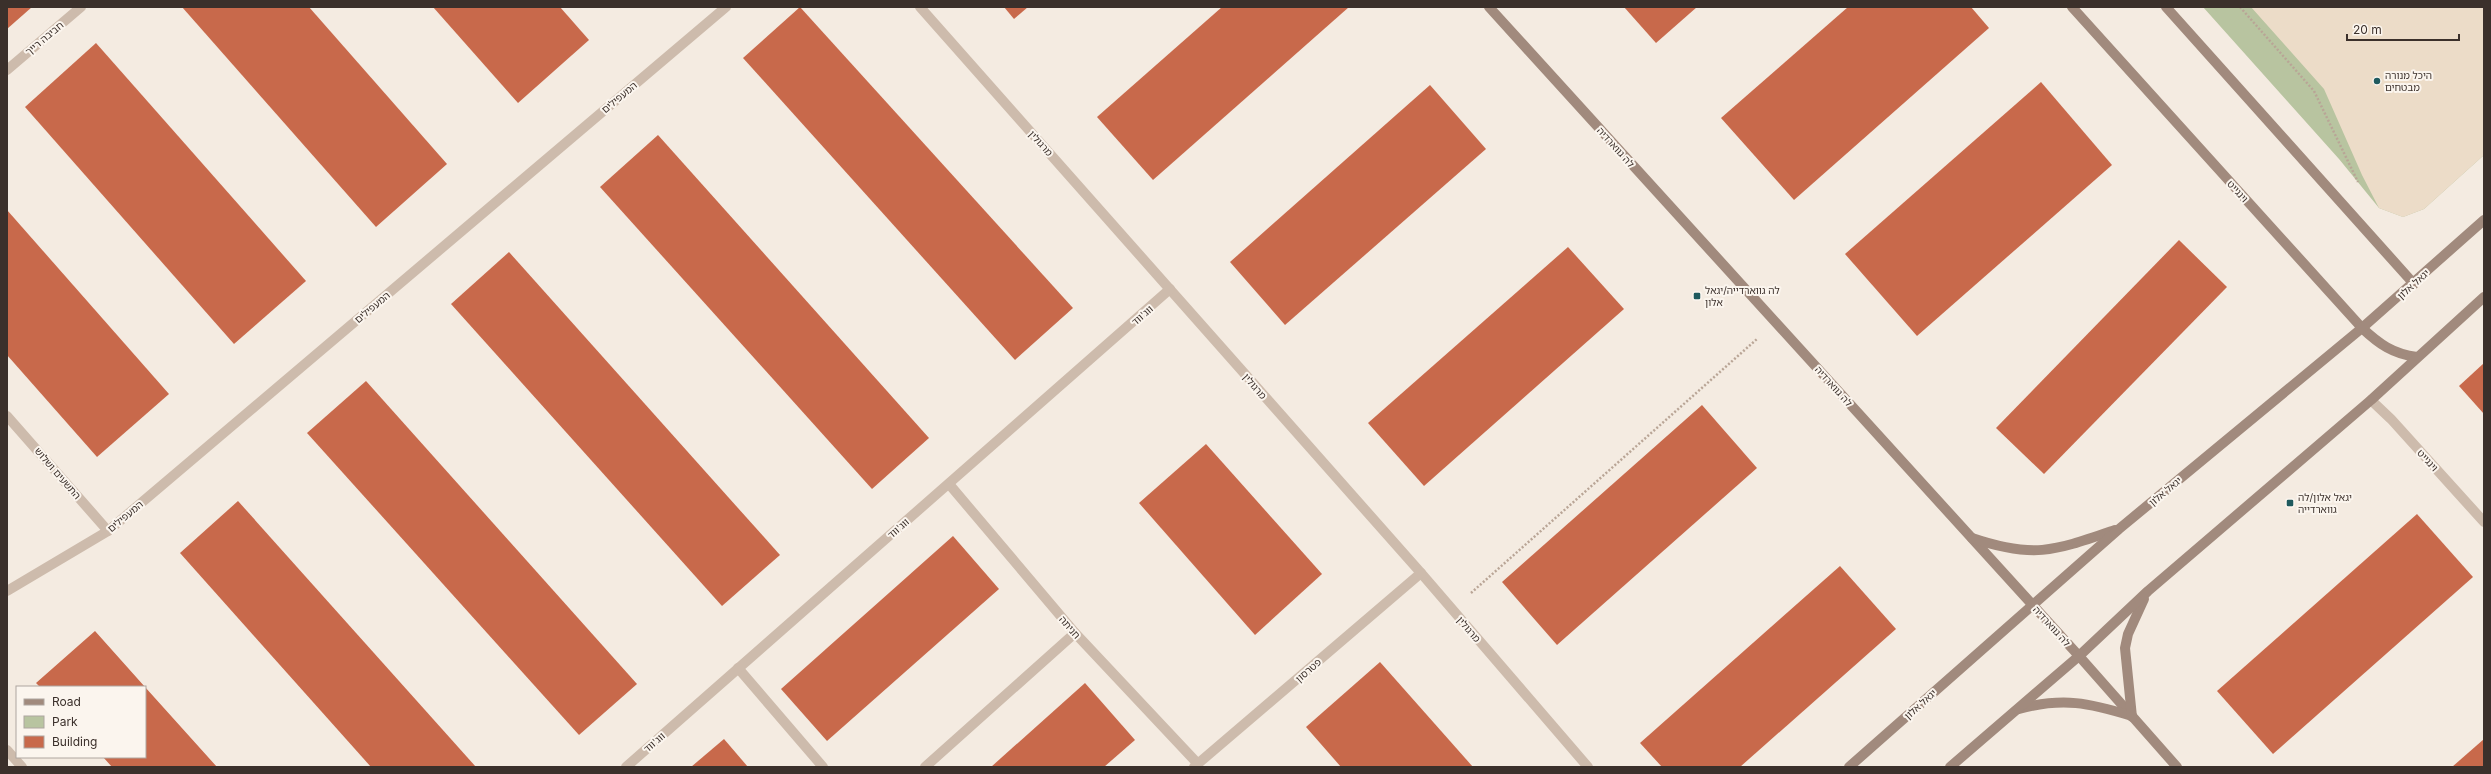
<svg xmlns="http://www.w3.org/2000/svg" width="2491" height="774" viewBox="0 0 2491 774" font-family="Inter,'Noto Sans Hebrew',sans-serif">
<rect width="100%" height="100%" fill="#f4ebe1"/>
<!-- green -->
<path fill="#b8c4a0" d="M 2203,7 L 2484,7 L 2484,155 L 2424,209 L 2403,217 L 2379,208 L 2339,159 Z"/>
<!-- plaza -->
<path fill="#ecdcc8" d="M 2251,7 L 2484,7 L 2484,155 L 2424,209 L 2403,217 L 2379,208 L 2362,175 L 2324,89 Z"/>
<!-- building -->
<g fill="#c8694b">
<path d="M 7,7 L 32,7 L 7,29 Z"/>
<path d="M 182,7 L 309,7 L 447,164 L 376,227 Z"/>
<path d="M 433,7 L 560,7 L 589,40 L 518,103 Z"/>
<path d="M 800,7 L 1073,308 L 1015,360 L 743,58 Z"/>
<path d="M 1004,7 L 1028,7 L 1014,19 Z"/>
<path d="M 1222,7 L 1349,7 L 1153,180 L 1097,117 Z"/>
<path d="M 1624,7 L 1697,7 L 1656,43 Z"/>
<path d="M 1848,7 L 1971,7 L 1989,28 L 1794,200 L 1721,118 Z"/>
<path d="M 96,43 L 306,281 L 234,344 L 25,107 Z"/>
<path d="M 2041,82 L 2112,165 L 1917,336 L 1845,254 Z"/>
<path d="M 1430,85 L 1486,149 L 1285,325 L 1230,262 Z"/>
<path d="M 658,135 L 929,438 L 872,489 L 600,187 Z"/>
<path d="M 7,210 L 169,394 L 97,457 L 7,355 Z"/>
<path d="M 2179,240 L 2227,287 L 2044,474 L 1996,428 Z"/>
<path d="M 1568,247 L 1624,309 L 1424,486 L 1368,423 Z"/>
<path d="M 509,252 L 780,555 L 722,606 L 451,304 Z"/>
<path d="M 2484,363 L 2484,414 L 2459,386 Z"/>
<path d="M 366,381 L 637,684 L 579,735 L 307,433 Z"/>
<path d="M 1702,405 L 1757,468 L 1557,645 L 1502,582 Z"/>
<path d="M 1206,444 L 1322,574 L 1255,635 L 1139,503 Z"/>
<path d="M 238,501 L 476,767 L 371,767 L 180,553 Z"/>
<path d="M 2417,514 L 2473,577 L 2273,754 L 2217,691 Z"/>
<path d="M 953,536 L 999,589 L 827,741 L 781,689 Z"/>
<path d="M 1840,566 L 1896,629 L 1740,767 L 1662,767 L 1640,743 Z"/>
<path d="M 95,631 L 145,687 L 217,767 L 112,767 L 103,757 L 145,757 L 145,687 L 40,687 L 36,683 Z"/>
<path d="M 1380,662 L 1473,767 L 1341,767 L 1306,727 Z"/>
<path d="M 1085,683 L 1135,740 L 1104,767 L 991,767 Z"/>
<path d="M 724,739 L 748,767 L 691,767 Z"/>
<path d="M 2484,739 L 2484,767 L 2452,767 Z"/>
</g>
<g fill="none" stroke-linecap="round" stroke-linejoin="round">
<!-- path -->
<g stroke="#b9a596" stroke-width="2.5" stroke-dasharray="2 2" stroke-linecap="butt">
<path d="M 2240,7 L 2314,91 L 2358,182"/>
<path d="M 1471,593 L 1757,339"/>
</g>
<!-- lane -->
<g stroke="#cdbbac" stroke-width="10">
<path d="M 738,668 L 823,767"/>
<path d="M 925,767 L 1075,633"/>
</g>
<!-- street -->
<g stroke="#cdbbac" stroke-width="10">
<path d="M 920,7 L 1421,573 L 1588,767"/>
<path d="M 7,70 L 81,7"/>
<path d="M 2371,400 L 2391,419 L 2484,522"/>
<path d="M 7,416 L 108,531"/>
<path d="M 949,484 L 1075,633 L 1198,764"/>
<path d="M 7,591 L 108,531 L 726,7"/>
<path d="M 7,750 L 22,767"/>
<path d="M 626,767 L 1170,289"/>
<path d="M 1194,767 L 1421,573"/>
</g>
<!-- secondary -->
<g stroke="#a18a7d" stroke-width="10">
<path d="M 1489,7 L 2079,656 L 2177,767"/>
<path d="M 2072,7 L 2362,328 C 2379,344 2393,354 2417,357"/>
<path d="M 2166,7 L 2414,284"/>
<path d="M 1972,538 C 2034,559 2054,551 2115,530"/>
<path d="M 2019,709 C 2063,697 2089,703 2132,716"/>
<path d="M 2132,717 L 2125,648 L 2128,634 L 2144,599"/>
<path d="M 1849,767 L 2119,529 L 2362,328 L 2484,220"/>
<path d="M 1950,767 L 2079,656 L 2148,591 L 2371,400 L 2484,297"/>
</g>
</g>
<!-- markers -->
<g fill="#1f5a5e" stroke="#fbf5ee" stroke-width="1.5">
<circle cx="2377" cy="81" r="4"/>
<rect x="1693" y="292" width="8" height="8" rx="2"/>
<rect x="2286" y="499" width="8" height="8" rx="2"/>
</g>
<g text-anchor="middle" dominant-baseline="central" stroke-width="4" stroke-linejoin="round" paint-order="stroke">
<!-- street labels -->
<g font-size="10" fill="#3b302b" stroke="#fbf5ee">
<text transform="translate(44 38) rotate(-40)">חביבה רייך</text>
<text transform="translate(619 97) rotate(-40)">המעפילים</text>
<text transform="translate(1041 143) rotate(48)">מרגולין</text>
<text transform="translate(1616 147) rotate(48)">לה גווארדיה</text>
<text transform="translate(2238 191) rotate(48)">וינגייט</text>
<text transform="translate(2413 284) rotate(-42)">יגאל אלון</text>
<text transform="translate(372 307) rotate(-40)">המעפילים</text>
<text transform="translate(1142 315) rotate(-41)">ווג'ווד</text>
<text transform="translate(1255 386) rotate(49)">מרגולין</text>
<text transform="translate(1834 386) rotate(48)">לה גווארדיה</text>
<text transform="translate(2428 460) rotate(48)">וינגייט</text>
<text transform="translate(58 473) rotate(49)">התשעים ושלוש</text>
<text transform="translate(2165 491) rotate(-40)">יגאל אלון</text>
<text transform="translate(125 516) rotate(-40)">המעפילים</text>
<text transform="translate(898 528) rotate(-41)">ווג'ווד</text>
<text transform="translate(2052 626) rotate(48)">לה גווארדיה</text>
<text transform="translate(1070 627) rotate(49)">חניתה</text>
<text transform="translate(1469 629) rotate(49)">מרגולין</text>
<text transform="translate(1308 670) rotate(-41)">פטרסון</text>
<text transform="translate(1920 704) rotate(-42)">יגאל אלון</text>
<text transform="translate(654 742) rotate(-41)">ווג'ווד</text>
</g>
<!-- poi labels -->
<g font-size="10" fill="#3b302b" stroke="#fbf5ee" text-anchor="start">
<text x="2385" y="75">היכל מנורה<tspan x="2385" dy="12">מבטחים</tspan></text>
<text x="1705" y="290">לה גווארדייה/יגאל<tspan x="1705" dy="12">אלון</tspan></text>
<text x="2298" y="497">יגאל אלון/לה<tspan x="2298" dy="12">גווארדייה</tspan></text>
</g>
</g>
<!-- border -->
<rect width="2491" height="774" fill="none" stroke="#3b302b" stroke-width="16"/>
<!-- legend -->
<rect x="16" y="686" width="130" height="72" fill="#fbf5ee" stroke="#aea6a0"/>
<rect x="24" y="699" width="20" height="6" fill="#a18a7d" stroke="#aea6a0"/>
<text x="52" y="706" font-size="12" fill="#3b302b">Road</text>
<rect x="24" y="716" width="20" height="12" fill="#b8c4a0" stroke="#aea6a0"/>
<text x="52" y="726" font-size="12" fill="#3b302b">Park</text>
<rect x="24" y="736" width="20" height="12" fill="#c8694b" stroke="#aea6a0"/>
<text x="52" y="746" font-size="12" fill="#3b302b">Building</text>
<!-- scale -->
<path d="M2347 34v6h112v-6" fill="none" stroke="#3b302b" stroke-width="2"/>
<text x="2353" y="34" font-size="12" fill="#3b302b" stroke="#fbf5ee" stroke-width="3" paint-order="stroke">20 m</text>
</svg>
